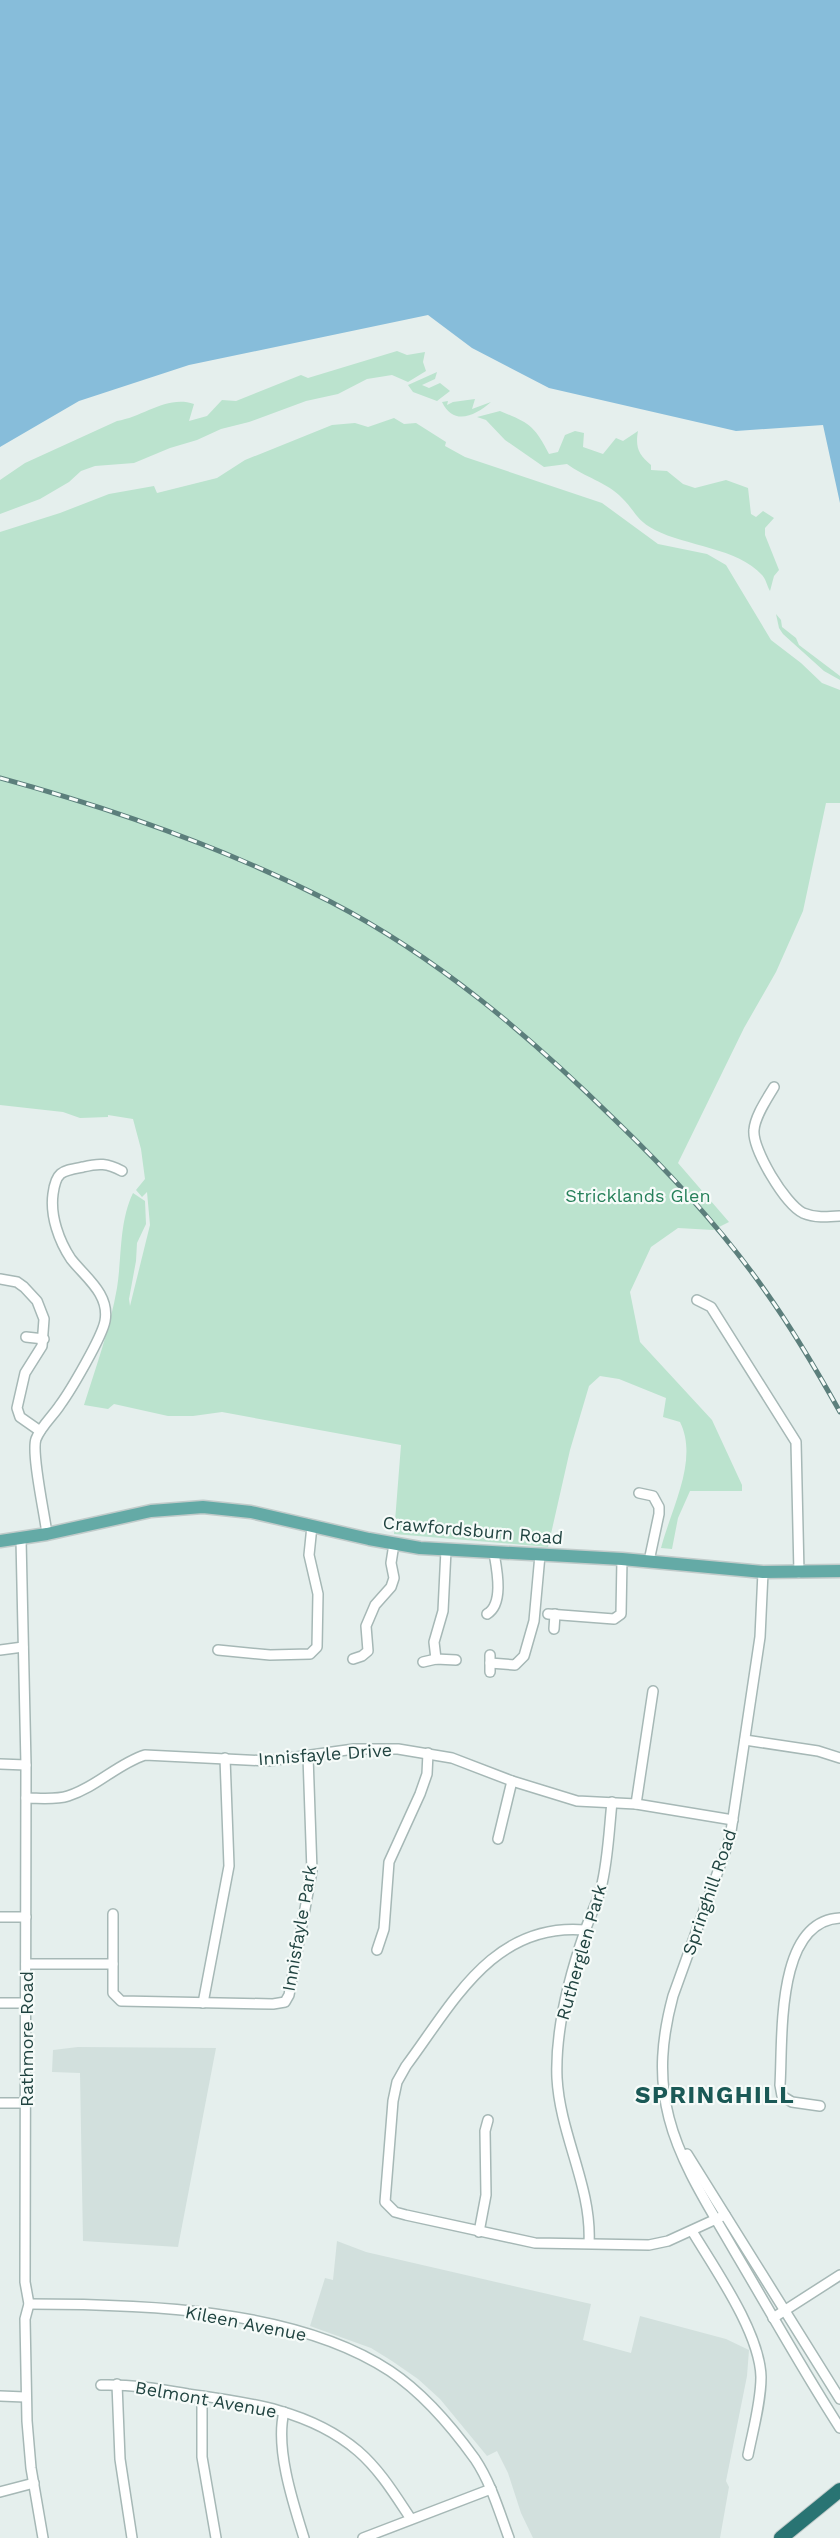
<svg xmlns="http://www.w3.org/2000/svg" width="840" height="2538" viewBox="0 0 840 2538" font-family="'Work Sans',sans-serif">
<rect width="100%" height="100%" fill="#e5efed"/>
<!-- built -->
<g fill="#d2e0dd">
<path d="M 78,2047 L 216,2048 L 178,2247 L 83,2241 L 80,2073 L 52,2072 L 53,2050 Z"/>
<path d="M 337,2241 L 366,2252 L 591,2304 L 583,2340 L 631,2353 L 640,2316 L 726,2339 L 749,2350 L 747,2376 L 726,2481 L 729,2487 L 720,2538 L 533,2538 L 521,2513 L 508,2473 L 497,2451 L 487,2456 L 440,2399 L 418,2379 L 392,2361 L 371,2348 L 310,2326 L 325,2278 L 333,2280 Z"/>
</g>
<!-- green -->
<g fill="#bbe3ce">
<path d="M 397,351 L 407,355 L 425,352 L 423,362 L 426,371 L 408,382 L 392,375 L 367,379 L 338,394 L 306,401 L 249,422 L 221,429 L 197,440 L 170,448 L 134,463 L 95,466 L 81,471 L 69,482 L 40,499 L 0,514 L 0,480 L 25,463 L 117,421 C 144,417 166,395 194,404 L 189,421 L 207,416 L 222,400 L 236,401 L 301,375 L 308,378 Z"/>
<path d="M 437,372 L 435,379 L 422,385 L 429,388 L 440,383 L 450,391 L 437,401 L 413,392 L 408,385 Z"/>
<path d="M 475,399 L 472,409 L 491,402 C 476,415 454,427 442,402 L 448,401 L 447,405 L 453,402 Z"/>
<path d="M 500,411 C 529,423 534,425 549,454 L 558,452 L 565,435 L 575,431 L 584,433 L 583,447 L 603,454 L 616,438 L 623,441 L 638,431 C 635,448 639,455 651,465 L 651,470 L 667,471 L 683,484 L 695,488 L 726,480 L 748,488 L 751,514 L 756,517 L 763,511 L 774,518 L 765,528 L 765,535 L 779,570 L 774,576 L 770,591 C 767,586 766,579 762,575 C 738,548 686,546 655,530 C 636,520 636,512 622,498 C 607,482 584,477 567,464 L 544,467 L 505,440 L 486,420 L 477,417 Z"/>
<path d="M 394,418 L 404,424 L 416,423 L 446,442 L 445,446 L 465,457 L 602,503 L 658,544 L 707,554 L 726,565 L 771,640 L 801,663 L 822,683 L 840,690 L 840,803 L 826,803 L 803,911 L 776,972 L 744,1028 L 678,1163 L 729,1222 L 713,1230 L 678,1228 L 651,1247 L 630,1292 L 640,1342 L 712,1420 L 742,1485 L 742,1491 L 690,1491 L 678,1518 L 672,1549 L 661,1548 C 671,1509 699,1460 680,1422 L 663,1417 L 666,1398 L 619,1379 L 600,1376 L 589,1386 L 570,1450 L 548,1547 L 394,1534 L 401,1445 L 222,1412 L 193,1416 L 168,1416 L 114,1404 L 108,1409 L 84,1405 C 96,1367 110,1328 117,1288 C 122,1257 119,1222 133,1193 L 145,1201 L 146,1224 L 137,1243 L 136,1261 L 129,1299 L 130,1306 L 150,1225 L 147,1192 L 142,1197 L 136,1190 L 145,1179 L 141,1149 L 133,1119 L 108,1115 L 108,1117 L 80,1118 L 63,1112 L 0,1105 L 0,532 L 60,513 L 109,494 L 154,486 L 157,493 L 217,478 L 245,460 L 332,425 L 355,423 L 368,427 Z"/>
<path d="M 776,614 L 781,620 L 782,627 L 796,638 L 799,645 L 840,676 L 840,680 L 824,671 L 783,634 L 779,628 Z"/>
</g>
<!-- water -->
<path fill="#87bdda" d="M 0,0 L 840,0 L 840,503 L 823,425 L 736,431 L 549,388 L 472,348 L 428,315 L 189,365 L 79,401 L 0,447 Z"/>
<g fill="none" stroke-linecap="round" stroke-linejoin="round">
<!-- minor casing -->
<g stroke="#a6b8b6" stroke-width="12">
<g id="minor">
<path d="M 774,1087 C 767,1099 755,1116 754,1130 C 752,1149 785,1204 803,1213 C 815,1218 827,1217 840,1216"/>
<path d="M 0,1279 L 17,1282 L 24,1287 L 37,1301 L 44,1319 L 42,1346 L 25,1373 L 17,1408 L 20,1417 L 40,1431"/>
<path d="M 697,1300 L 711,1307 L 796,1442 L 799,1573"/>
<path d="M 26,1337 L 44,1339"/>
<path d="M 639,1493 L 653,1496 L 659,1507 L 659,1514 L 649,1561"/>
<path d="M 47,1534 C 45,1516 31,1453 36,1439 C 41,1426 53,1416 60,1405 C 71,1390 102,1337 105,1321 C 110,1294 85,1277 71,1259 C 59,1241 50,1216 53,1194 C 56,1171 62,1171 83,1167 C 99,1163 107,1163 122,1171"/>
<path d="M 21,1539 L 26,1765 L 25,2282 L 29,2304 L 25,2319 L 27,2421 L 31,2468 L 43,2538"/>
<path d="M 763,1572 L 760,1637 L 730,1838 L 673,1996 C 662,2037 658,2076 669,2118 C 681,2165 711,2210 735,2252 C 770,2311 803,2371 840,2428"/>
<path d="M 487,1614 C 504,1604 497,1570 494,1553"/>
<path d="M 548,1614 L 614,1619 L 621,1614 L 622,1559"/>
<path d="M 554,1629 L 555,1614"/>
<path d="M 0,1650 L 23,1647"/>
<path d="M 218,1650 L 270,1655 L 310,1654 L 317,1647 L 318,1594 L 309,1555 L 312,1526"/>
<path d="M 353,1659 L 362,1656 L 368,1651 L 366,1626 L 375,1605 L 391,1587 L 394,1578 L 391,1563 L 394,1544"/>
<path d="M 436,1659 L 434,1642 L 443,1611 L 446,1550"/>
<path d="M 423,1662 L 436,1659 L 456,1660"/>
<path d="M 490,1663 L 515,1665 L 524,1656 L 534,1621 L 540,1555"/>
<path d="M 490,1672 L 490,1655"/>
<path d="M 745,1740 L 818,1751 L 840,1758"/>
<path d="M 0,1764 L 26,1765"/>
<path d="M 26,1798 C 39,1798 56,1800 68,1796 C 97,1787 117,1764 145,1755 L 268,1761 L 354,1749 L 398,1749 L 452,1758 L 512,1781 L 577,1801 L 636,1804 L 733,1820"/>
<path d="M 636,1804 L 653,1691"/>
<path d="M 498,1839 L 512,1781"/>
<path d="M 113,1914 L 113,1993 L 121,2001 L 273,2004 L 285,2002 L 289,1995 L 312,1871 L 308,1756"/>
<path d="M 0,1917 L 26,1917"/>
<path d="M 585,1930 C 493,1922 453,2003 406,2066 L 397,2082 L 393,2101 L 385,2202 L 395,2212 L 406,2215 L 535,2243 L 649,2245 L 668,2241 L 725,2215"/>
<path d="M 377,1950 L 384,1929 L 389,1862 L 420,1794 L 427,1774 L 428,1753"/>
<path d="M 26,1964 L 113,1964"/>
<path d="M 0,2003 L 26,2003"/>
<path d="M 203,2003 L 229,1866 L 225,1758"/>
<path d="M 0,2103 L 25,2103"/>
<path d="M 820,2106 L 792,2102 L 782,2096 L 780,2085 C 783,2039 775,1921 840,1918"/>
<path d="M 687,2154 L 840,2399"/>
<path d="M 692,2231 C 715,2269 760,2333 761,2377 C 761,2402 753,2430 748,2455"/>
<path d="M 479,2232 L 486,2195 L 485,2131 L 488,2120"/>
<path d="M 589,2243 C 592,2187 560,2135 557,2078 C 555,2029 569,1977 585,1931 C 590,1916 597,1903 601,1888 C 608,1861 609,1830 612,1802"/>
<path d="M 29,2304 C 139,2304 295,2308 390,2371 C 423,2393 452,2427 475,2459 C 491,2483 499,2511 509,2538"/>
<path d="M 773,2318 L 840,2275"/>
<path d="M 117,2384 L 120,2459 L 132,2538"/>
<path d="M 101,2385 C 130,2384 159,2389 188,2394 C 247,2402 310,2410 358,2451 C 380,2470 395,2495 411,2519"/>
<path d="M 0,2396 L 25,2397"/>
<path d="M 202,2396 L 202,2457 L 216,2538"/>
<path d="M 284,2412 C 275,2448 293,2503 304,2538"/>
<path d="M 0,2492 L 34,2483"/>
<path d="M 363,2538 L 491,2489"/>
</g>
</g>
<!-- major casing -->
<g stroke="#c1cbca" stroke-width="15">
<path id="major" d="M 0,1541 L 47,1534 L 151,1511 L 203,1507 L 251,1512 L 369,1539 L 420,1548 L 622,1559 L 763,1572 L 840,1571"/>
</g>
<!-- highway casing -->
<g stroke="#c1cbca" stroke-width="16">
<path id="highway" d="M 781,2538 L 840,2490"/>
</g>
<!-- minor -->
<use href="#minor" stroke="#fff" stroke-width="9"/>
<!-- major -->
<use href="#major" stroke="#64aaa6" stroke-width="12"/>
<!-- highway -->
<use href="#highway" stroke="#297473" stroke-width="14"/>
<!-- rail casing -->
<g stroke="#5c7f7c" stroke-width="5">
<path id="rail" d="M 0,778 C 114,809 225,848 331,902 C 437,957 530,1036 615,1120 C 670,1173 722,1229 766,1292 C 793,1330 817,1371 840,1412"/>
</g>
<!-- rail -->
<use href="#rail" stroke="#f6fbf9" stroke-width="3" stroke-dasharray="9" stroke-linecap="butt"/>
</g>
<g text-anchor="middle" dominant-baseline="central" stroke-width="4.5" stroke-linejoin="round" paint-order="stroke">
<!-- park labels -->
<g font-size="18" fill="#26805a" stroke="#f6fbf9">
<text x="638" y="1195">Stricklands Glen</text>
</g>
<!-- street labels -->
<g font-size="18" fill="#214441" stroke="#f6fbf9">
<text transform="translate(473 1530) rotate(5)">Crawfordsburn Road</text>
<text transform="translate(325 1754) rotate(-4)">Innisfayle Drive</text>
<text transform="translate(709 1892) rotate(-71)">Springhill Road</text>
<text transform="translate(299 1928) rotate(-80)">Innisfayle Park</text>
<text transform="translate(581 1952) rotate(-74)">Rutherglen Park</text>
<text transform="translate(26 2039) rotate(-90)">Rathmore Road</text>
<text transform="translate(246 2323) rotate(11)">Kileen Avenue</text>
<text transform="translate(206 2399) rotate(10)">Belmont Avenue</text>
</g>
<!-- district labels -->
<g font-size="24" font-weight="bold" letter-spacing="1.5" fill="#1a5956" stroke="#f6fbf9">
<text x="715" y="2095">SPRINGHILL</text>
</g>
</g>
</svg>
